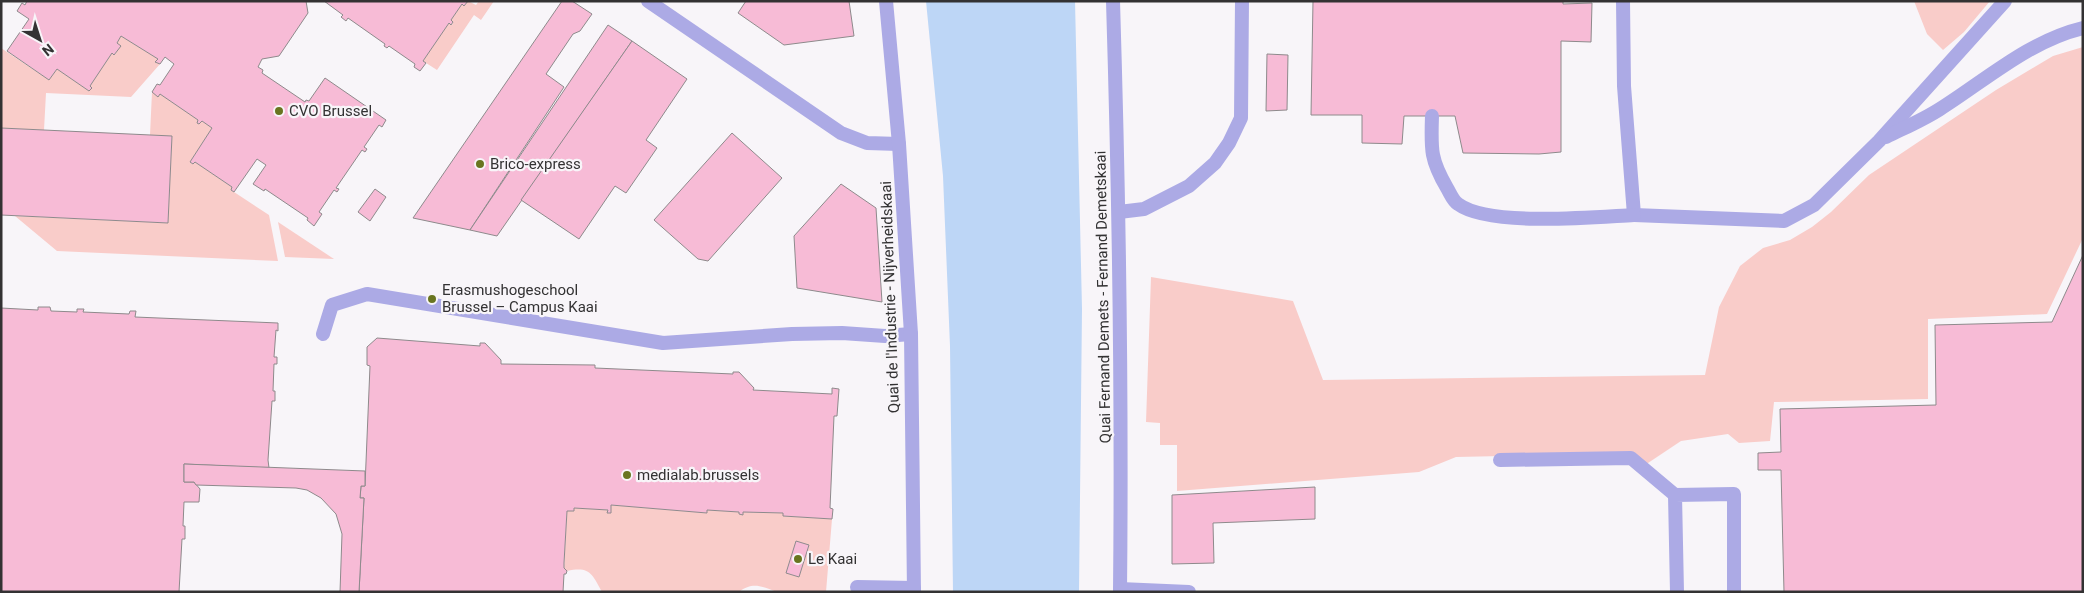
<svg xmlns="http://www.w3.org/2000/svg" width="2084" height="593" viewBox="0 0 2084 593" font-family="Roboto,sans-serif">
<rect width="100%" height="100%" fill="#f8f5f9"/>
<!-- green -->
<g fill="#f9ccc9" fill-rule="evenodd">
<path d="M 468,1 L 476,5 L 479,1 L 494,1 L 481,20 L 474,15 L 437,70 L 423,61 L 449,23 L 452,25 L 453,22 L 451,20 L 462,4 L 464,6 Z"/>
<path d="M 1914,1 L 1990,1 L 1964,32 L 1943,50 L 1927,34 Z"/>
<path d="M 121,36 L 158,59 L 155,62 L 160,64 L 131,97 L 46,93 L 44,130 L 1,128 L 1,48 L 49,80 L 57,69 L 89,91 L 92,88 L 90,86 L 112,53 L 115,54 L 120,46 L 117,43 Z"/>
<path d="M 2083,47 L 2083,238 L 2047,314 L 1928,319 L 1928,399 L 1774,402 L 1770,441 L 1739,443 L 1728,434 L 1681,441 L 1645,465 L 1630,453 L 1456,457 L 1419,472 L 1177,491 L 1177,445 L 1160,445 L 1160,423 L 1146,422 L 1151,277 L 1293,301 L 1323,380 L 1705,375 L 1719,307 L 1740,266 L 1763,248 L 1790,240 L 1812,227 L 1831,212 L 1869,175 L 1996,90 L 2053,56 Z"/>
<path d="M 152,92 L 158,96 L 160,94 L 198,120 L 197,123 L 199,124 L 202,121 L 212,128 L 190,162 L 193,164 L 195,162 L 232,187 L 231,190 L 269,215 L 278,261 L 57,251 L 15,216 L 168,223 L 172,137 L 150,135 Z"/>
<path d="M 278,222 L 334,259 L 285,257 Z"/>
<path d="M 611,505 L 707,513 L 707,510 L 739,512 L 739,514 L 743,515 L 743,512 L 783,513 L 783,516 L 832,519 L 826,592 C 814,592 786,593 777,592 C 763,587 753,581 739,592 L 602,592 C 592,574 590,566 567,571 L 564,568 L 567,511 L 574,511 L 574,508 L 608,510 L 607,513 L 611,513 ZM 796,541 L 809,546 L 799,577 L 786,573 Z"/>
</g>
<!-- water -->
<path fill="#bdd6f6" d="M 926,1 L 1075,1 L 1082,309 L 1079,592 L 953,592 L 950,346 L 943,176 Z"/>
<!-- building -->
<g fill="#f7bbd6" stroke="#8e8a8c">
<path d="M 27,1 L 306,1 L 308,13 L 279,56 L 262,59 L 258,67 L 263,70 L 262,73 L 305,102 L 306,100 L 309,101 L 325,78 L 386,120 L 382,127 L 379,125 L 364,147 L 367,149 L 365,152 L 362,150 L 336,188 L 339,189 L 337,192 L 334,190 L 319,212 L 322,214 L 314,226 L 307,220 L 308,218 L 265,189 L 264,191 L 253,184 L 266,165 L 257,159 L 234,192 L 231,190 L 232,187 L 195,162 L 193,164 L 190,162 L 212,128 L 202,121 L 199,124 L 197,123 L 198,120 L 160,94 L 158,97 L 152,92 L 157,84 L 160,85 L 174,64 L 165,57 L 160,64 L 155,62 L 158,59 L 121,36 L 117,43 L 121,46 L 114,55 L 112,53 L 90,86 L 92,88 L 89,91 L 57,69 L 49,80 L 7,51 L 29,19 L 17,11 L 22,3 L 25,5 Z"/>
<path d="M 324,1 L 468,1 L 464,6 L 462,4 L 451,20 L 453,22 L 451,25 L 449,23 L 423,61 L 426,63 L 420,71 L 414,67 L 415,64 L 389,46 L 387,48 L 384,46 L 385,44 L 348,18 L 346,21 L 341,17 L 343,15 Z"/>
<path d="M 562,1 L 572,1 L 592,14 L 580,31 L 573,34 L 546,74 L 564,87 L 470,230 L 413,218 Z"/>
<path d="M 746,1 L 849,1 L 854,36 L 784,45 L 738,13 Z"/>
<path d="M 1313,1 L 1563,1 L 1563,4 L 1592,3 L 1591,42 L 1561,41 L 1561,152 L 1539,154 L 1463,153 L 1455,116 L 1404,116 L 1402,144 L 1362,143 L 1362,115 L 1311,115 Z"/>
<path d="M 608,25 L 632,41 L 497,236 L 470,230 Z"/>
<path d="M 632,41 L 687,79 L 646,140 L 657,148 L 626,193 L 615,186 L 579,239 L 521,200 Z"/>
<path d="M 1267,54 L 1288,55 L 1287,110 L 1266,111 Z"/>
<path d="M 1,128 L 172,136 L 168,223 L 1,215 Z"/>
<path d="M 732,133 L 782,178 L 708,261 L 698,259 L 654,220 Z"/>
<path d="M 841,184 L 876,208 L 882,302 L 797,288 L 794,236 Z"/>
<path d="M 375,189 L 386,197 L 370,221 L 358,212 Z"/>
<path d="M 2083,255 L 2083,592 L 1784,592 L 1781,470 L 1758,470 L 1758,453 L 1781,452 L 1780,409 L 1936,405 L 1935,325 L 2052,322 Z"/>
<path d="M 38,307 L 50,307 L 51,311 L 77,312 L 77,309 L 84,309 L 83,312 L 129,314 L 130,311 L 136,311 L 135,317 L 278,323 L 278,331 L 276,330 L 274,357 L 277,357 L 277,364 L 274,364 L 273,391 L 275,391 L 275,401 L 272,401 L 268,460 L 269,468 L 184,464 L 184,482 L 194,482 L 200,489 L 199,502 L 184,502 L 183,526 L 185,526 L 185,539 L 182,539 L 179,592 L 1,592 L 1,308 L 38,310 Z"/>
<path d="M 377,338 L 480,346 L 480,343 L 485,343 L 501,360 L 501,364 L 595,365 L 595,368 L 733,374 L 733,372 L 739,372 L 754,388 L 753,390 L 832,394 L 832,388 L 839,389 L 837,416 L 834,416 L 830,508 L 833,509 L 832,519 L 783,516 L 783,513 L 743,512 L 743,515 L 739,514 L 739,512 L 707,510 L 707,513 L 611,505 L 611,513 L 607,513 L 608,510 L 574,508 L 574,511 L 567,511 L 564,563 L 564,568 L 567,571 L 566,574 L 564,574 L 563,592 L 359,592 L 364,498 L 360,498 L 361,486 L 365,486 L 370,366 L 367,365 L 367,347 Z"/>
<path d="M 184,464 L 365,471 L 365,486 L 361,486 L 360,498 L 364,498 L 359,592 L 340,592 L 342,534 L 336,514 L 321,498 L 307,490 L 296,488 L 196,485 L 194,482 L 184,482 Z"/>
<path d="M 1315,487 L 1315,519 L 1213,523 L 1214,563 L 1172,564 L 1172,495 Z"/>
<path d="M 796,541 L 809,545 L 799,577 L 786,573 Z"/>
</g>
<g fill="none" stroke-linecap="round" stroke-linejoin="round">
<!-- service -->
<g stroke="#acaae5" stroke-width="14">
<path d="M 1623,1 L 1624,86 L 1634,215 L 1784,221 L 1814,205 L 1879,141 L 2005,1"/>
<path d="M 1432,116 C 1431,149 1430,159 1447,188 C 1450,193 1453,201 1458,204 C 1489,227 1594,217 1634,215"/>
<path d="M 1886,137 C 1904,128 1923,120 1940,109 C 1986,80 2029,41 2083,28"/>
<path d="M 1119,212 L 1144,209 L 1189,186 L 1215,163 L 1229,143 L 1241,118 L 1242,1"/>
<path d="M 323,334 L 332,305 L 367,294 L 663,343 L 792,334 L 842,333 L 885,336 L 911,334"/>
<path d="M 1500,460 L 1631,458 L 1675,495"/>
<path d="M 857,587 L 914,588"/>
<path d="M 1120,589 L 1189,592"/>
<path d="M 1677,592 L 1675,495 L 1734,494 L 1734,592"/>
</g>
<!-- minor -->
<g stroke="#acaae5" stroke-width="14">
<path d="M 648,1 L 841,133 L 867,143 L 899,144"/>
<path d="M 886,1 L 899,144 L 911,334 L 914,592"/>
</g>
<!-- tertiary -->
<path stroke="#acaae5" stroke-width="14" d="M 1113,1 C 1119,198 1122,395 1120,592"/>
</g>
<!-- markers -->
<g fill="#697520" stroke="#f8f5f9" stroke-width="2">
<circle cx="279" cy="111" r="5"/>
<circle cx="480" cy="164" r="5"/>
<circle cx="432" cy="299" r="5"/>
<circle cx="627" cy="475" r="5"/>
<circle cx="798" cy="559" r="5"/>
</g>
<g text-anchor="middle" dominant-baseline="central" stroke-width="4.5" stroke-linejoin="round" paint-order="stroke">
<!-- poi labels -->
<g font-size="15" fill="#333233" stroke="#f8f5f9" text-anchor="start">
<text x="289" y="111">CVO Brussel</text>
<text x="490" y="164">Brico-express</text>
<text x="442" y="290">Erasmushogeschool<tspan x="442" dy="17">Brussel – Campus Kaai</tspan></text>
<text x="637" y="475">medialab.brussels</text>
<text x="808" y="559">Le Kaai</text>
</g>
<!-- street labels -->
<g font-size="15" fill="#333233" stroke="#f8f5f9">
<text transform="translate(890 297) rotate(-92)">Quai de l'Industrie - Nijverheidskaai</text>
<text transform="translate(1103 297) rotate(-91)">Quai Fernand Demets - Fernand Demetskaai</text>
</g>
</g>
<!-- border -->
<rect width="2084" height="593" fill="none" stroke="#333233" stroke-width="5"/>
<!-- north arrow -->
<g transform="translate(40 40) rotate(141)" stroke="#f8f5f9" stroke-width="4" paint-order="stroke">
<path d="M0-4L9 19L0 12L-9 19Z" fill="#333233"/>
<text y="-8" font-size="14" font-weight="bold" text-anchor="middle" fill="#333233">N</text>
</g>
</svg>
